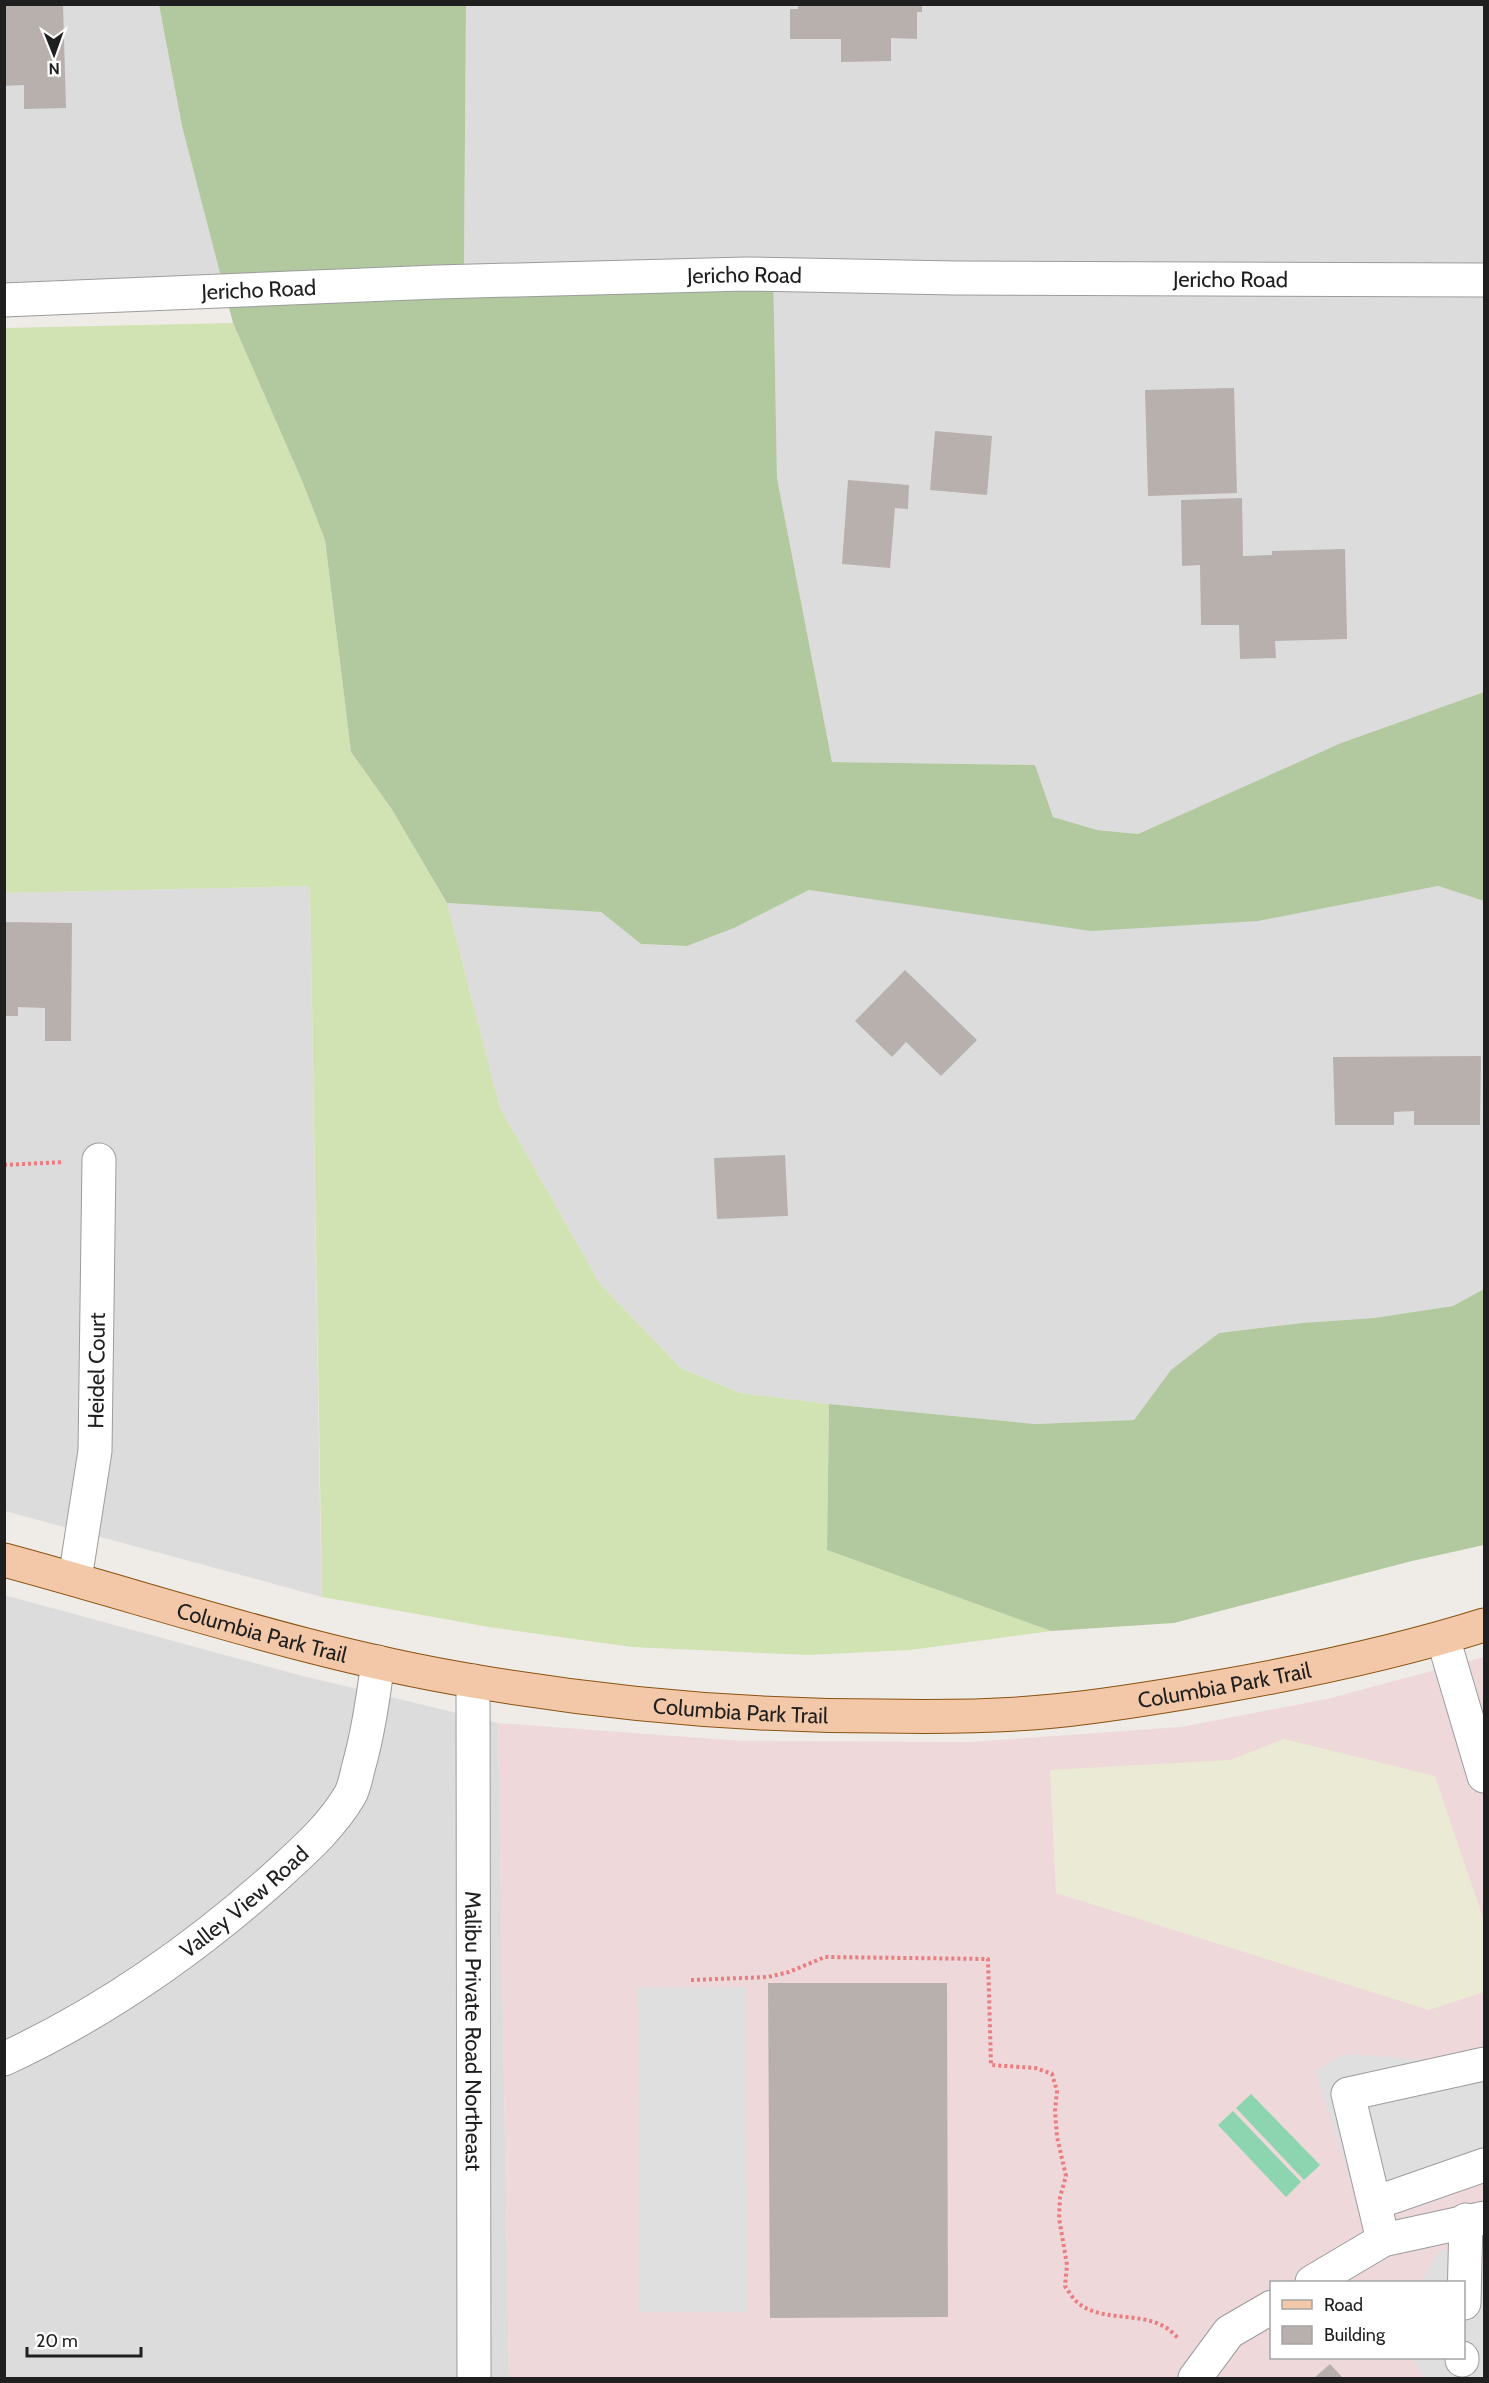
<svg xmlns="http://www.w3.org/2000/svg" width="1489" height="2383" viewBox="0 0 1489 2383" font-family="Cabin,sans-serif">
<rect width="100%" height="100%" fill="#efebe6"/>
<!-- residential -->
<g fill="#dddcdc">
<path d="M 4,5 L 159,5 L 182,126 L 224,282 L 5,287 Z"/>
<path d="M 466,5 L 1484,5 L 1484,692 L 1341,743 L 1138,834 L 1097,830 L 1053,817 L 1035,765 L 832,762 L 777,478 L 773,261 L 464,264 Z"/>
<path d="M 310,886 L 320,1513 L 322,1597 L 5,1511 L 4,893 Z"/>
<path d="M 1438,886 L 1484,901 L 1484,1289 L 1454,1306 L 1374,1318 L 1302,1323 L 1219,1333 L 1134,1420 L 1035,1424 L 829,1404 L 740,1393 L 681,1368 L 600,1284 L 500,1108 L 447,903 L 601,912 L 641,944 L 687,946 L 734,928 L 809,890 L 927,905 L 1258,921 Z"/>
<path d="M 4,1595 L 295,1674 L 498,1723 L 509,2378 L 5,2378 Z"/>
</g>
<!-- commercial -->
<path fill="#eed8da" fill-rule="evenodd" d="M 1484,1657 L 1484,2378 L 509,2378 L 498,1723 L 742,1741 L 970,1742 L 1181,1727 L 1327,1699 ZM 1272,2282 L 1464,2282 L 1464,2358 L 1272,2358 Z"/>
<!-- farmland -->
<path fill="#ebead4" d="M 1284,1739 L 1435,1776 L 1484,1921 L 1484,1992 L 1429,2010 L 1056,1893 L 1050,1770 L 1230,1760 Z"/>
<!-- grass -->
<path fill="#d1e3b2" d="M 233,323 L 303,483 L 325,540 L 351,752 L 391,808 L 447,903 L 500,1108 L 600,1284 L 681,1368 L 740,1393 L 829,1404 L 827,1550 L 1051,1631 L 910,1650 L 809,1655 L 632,1647 L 489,1627 L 322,1597 L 310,886 L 5,893 L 4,328 Z"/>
<!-- forest -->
<g fill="#b2c9a0">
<path d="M 159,5 L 466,5 L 464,264 L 773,261 L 777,478 L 832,762 L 1035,765 L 1053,817 L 1097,830 L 1138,834 L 1341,743 L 1484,692 L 1484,901 L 1438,886 L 1258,921 L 1091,931 L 809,890 L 734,928 L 687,946 L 641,944 L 601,912 L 447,903 L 391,808 L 351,752 L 325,540 L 303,483 L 233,323 L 182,126 Z"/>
<path d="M 1484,1289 L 1484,1545 L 1412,1561 L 1174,1623 L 1051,1631 L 827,1550 L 829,1404 L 1035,1424 L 1134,1420 L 1171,1370 L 1219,1333 L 1302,1323 L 1374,1318 L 1453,1306 Z"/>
</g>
<!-- pitch -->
<g fill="#8dd5b0">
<path d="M 1251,2094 L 1320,2165 L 1304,2180 L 1236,2108 Z"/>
<path d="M 1233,2111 L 1301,2182 L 1286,2197 L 1218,2125 Z"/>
</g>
<!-- parking -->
<g fill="#dfdfdf">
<path d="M 638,1987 L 746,1987 L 747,2312 L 640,2312 Z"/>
<path d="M 1343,2054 L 1484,2063 L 1484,2182 L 1422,2206 L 1361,2211 L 1315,2071 Z"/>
<path d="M 1441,2249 L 1484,2268 L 1484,2377 L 1424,2378 L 1412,2358 L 1464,2358 L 1464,2282 L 1420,2282 Z"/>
</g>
<!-- building -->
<g fill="#b8b0ac">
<path d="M 4,4 L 63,4 L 66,108 L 24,109 L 24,85 L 4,86 Z"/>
<path d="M 798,4 L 922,4 L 922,12 L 917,12 L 917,39 L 891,38 L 891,61 L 841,62 L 841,39 L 790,39 L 790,9 L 798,9 Z"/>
<path d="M 1234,388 L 1237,493 L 1148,496 L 1145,390 Z"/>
<path d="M 935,431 L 992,436 L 987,495 L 930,490 Z"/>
<path d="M 848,480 L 909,485 L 908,509 L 895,508 L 890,568 L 842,564 Z"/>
<path d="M 1242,498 L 1243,556 L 1272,555 L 1272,551 L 1345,549 L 1347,639 L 1275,641 L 1276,658 L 1240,659 L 1239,625 L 1201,625 L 1200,565 L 1182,566 L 1181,500 Z"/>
<path d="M 4,922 L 72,923 L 71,1041 L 45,1041 L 45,1008 L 18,1007 L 18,1016 L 4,1016 Z"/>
<path d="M 905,970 L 977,1040 L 941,1076 L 906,1042 L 892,1057 L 855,1021 Z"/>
<path d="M 1481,1056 L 1480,1125 L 1414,1125 L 1414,1111 L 1394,1112 L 1394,1125 L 1335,1125 L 1333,1057 Z"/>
<path d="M 785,1155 L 788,1216 L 717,1219 L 714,1158 Z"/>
<path d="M 768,1983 L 947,1983 L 948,2317 L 770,2318 Z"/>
<path d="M 1330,2364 L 1343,2378 L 1314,2378 Z"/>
</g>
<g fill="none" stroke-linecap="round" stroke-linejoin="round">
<!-- minor casing -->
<g stroke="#9c9c9c" stroke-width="35">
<g id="minor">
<path id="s1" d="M 4,300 L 437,282 L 746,274 L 955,278 L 1484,280"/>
<path id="s2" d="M 75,1579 L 95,1451 L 99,1160"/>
<path d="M 1443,1638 L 1484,1776"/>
<path id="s3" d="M 473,1681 L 474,2378"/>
<path id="s4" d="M 4,2059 C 103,2013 192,1951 273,1879 C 301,1853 330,1829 350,1795 C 354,1788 356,1778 358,1769 C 368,1734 373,1698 378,1662"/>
<path d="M 1375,2203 L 1484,2165"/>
<path d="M 1383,2240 L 1348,2094 L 1484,2064"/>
<path d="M 1312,2282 L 1383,2240 L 1484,2218"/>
<path d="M 1464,2303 L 1466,2220"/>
<path d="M 1462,2360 L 1462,2358"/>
<path d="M 1195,2378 L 1229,2332 L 1272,2307"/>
</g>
</g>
<!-- major casing -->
<g stroke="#8a5211" stroke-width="35">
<g id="major">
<path id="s5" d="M 4,1560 C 160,1602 314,1655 473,1681 C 608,1704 744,1716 880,1716 C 938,1717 997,1717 1054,1711 C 1107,1706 1160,1697 1212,1688 C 1304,1672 1395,1653 1484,1625"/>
</g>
</g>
<!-- path -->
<g stroke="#eb7c7f" stroke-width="4" stroke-dasharray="3 3" stroke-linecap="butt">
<path d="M 4,1165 L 64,1162"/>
<path d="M 691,1980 L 768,1977 L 789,1972 L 825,1957 L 988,1959 L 991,2065 L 1035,2068 L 1052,2074 L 1057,2091 L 1055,2111 L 1057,2137 L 1066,2176 L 1060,2197 L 1059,2218 L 1067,2265 L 1065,2286 C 1068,2291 1072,2297 1076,2301 C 1099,2323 1138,2311 1165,2327 C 1170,2330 1175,2335 1179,2339"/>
</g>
<!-- minor -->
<use href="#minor" stroke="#fff" stroke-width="33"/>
<!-- major -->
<use href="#major" stroke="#f2c8a8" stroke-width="33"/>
</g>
<g text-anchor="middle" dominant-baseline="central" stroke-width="4.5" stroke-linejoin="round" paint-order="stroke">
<!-- street labels -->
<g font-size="22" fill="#1f1f1f" stroke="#fff">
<text stroke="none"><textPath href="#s1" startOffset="741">Jericho Road</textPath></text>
<text stroke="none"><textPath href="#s1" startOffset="1227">Jericho Road</textPath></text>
<text stroke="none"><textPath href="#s1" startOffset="255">Jericho Road</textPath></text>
<text stroke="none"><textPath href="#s2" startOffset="210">Heidel Court</textPath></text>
<text stroke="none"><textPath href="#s5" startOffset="268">Columbia Park Trail</textPath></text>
<text stroke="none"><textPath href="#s5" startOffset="1240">Columbia Park Trail</textPath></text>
<text stroke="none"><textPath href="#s5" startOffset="754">Columbia Park Trail</textPath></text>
<text stroke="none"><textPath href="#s4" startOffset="288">Valley View Road</textPath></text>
<text stroke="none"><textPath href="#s3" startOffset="350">Malibu Private Road Northeast</textPath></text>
</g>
</g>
<!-- border -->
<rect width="1489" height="2383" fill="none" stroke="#1f1f1f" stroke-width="12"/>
<!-- legend -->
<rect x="1270" y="2281" width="195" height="78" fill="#ffffff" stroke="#a5a5a5" stroke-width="1.5"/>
<rect x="1282" y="2300" width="30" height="9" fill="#f2c8a8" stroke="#a5a5a5" stroke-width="1.5"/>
<text x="1324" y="2311" font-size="18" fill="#1f1f1f">Road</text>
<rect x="1282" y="2326" width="30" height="18" fill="#b8b0ac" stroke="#a5a5a5" stroke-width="1.5"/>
<text x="1324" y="2341" font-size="18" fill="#1f1f1f">Building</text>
<!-- north arrow -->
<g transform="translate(54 54) rotate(179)" stroke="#ffffff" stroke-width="4.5" paint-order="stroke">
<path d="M0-4.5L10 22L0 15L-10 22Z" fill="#1f1f1f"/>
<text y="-9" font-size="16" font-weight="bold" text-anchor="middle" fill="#1f1f1f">N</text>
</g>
<!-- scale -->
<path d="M27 2347v9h114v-9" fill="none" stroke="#1f1f1f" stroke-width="3"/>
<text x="36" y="2347" font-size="18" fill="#1f1f1f" stroke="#ffffff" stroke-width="4.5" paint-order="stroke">20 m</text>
</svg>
